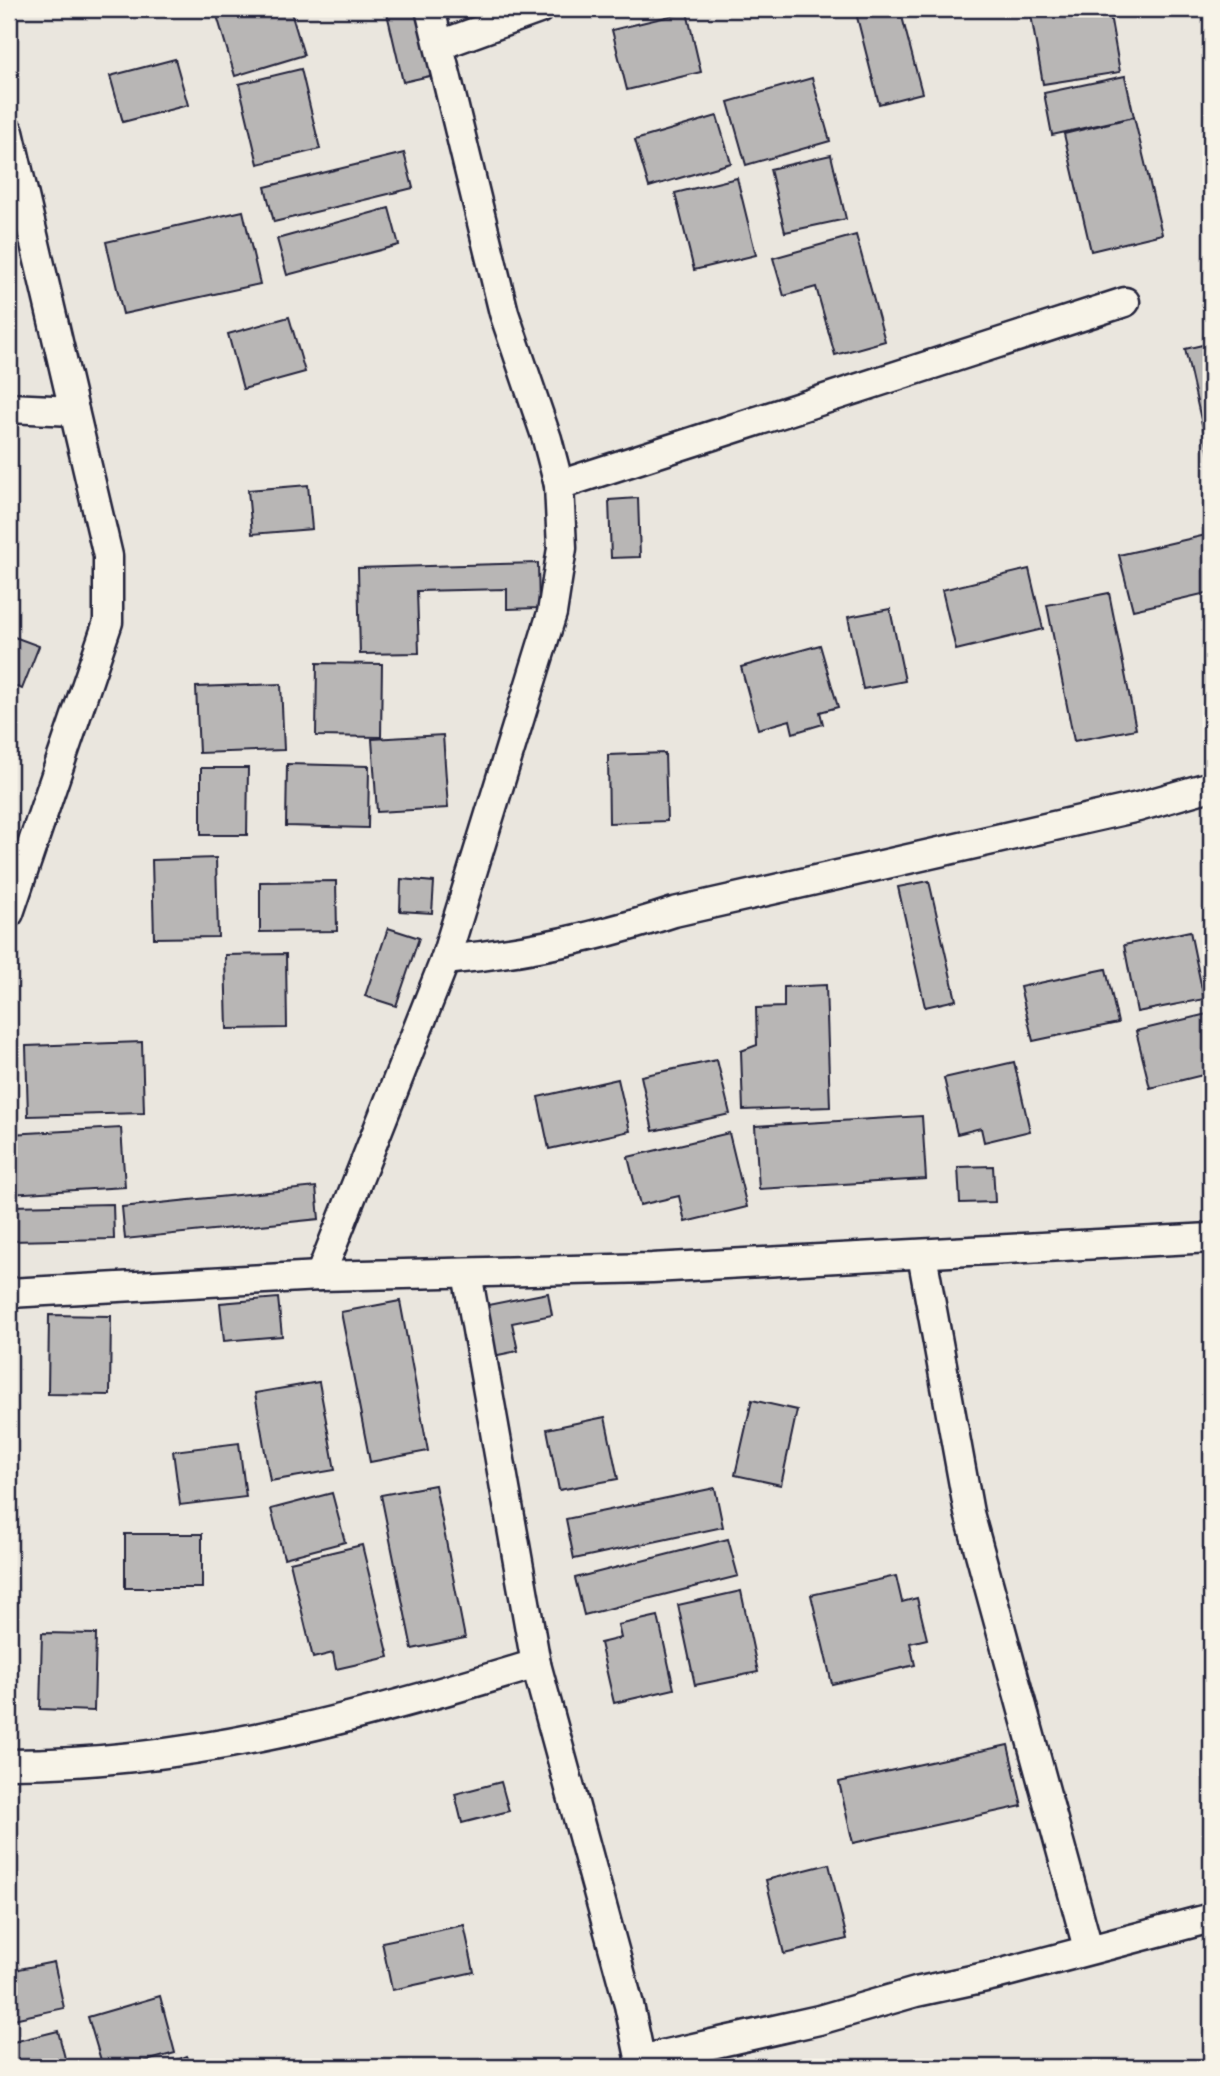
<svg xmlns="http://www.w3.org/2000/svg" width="1220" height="2076" viewBox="0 0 1220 2076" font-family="Pangolin,sans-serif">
<rect width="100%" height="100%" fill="#eae6de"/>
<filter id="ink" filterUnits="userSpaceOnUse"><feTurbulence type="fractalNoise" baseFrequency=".0143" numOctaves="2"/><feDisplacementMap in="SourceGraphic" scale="14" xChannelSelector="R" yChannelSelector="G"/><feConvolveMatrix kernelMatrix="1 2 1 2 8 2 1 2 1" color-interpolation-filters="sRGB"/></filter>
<g filter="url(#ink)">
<!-- building -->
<g fill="#b8b6b5" stroke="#22223b" stroke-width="2">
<path d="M 215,9 L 290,9 L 304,55 L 235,76 Z"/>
<path d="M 386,9 L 418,9 L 434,75 L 403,82 Z"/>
<path d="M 855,9 L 900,9 L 922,93 L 879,104 Z"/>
<path d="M 1030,9 L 1109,9 L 1120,72 L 1043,84 Z"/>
<path d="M 687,12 L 701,72 L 627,90 L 612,30 Z"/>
<path d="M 175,59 L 188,105 L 123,122 L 110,76 Z"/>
<path d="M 301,69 L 320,149 L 258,164 L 239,84 Z"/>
<path d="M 1125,76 L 1134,117 L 1052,135 L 1044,93 Z"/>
<path d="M 812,78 L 830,141 L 746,165 L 728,102 Z"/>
<path d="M 717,116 L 731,163 L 649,187 L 635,140 Z"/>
<path d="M 1134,117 L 1162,234 L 1091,251 L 1064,134 Z"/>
<path d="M 404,153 L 413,188 L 274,222 L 265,187 Z"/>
<path d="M 831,155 L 846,219 L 785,232 L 770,169 Z"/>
<path d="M 737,178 L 756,255 L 694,270 L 675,193 Z"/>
<path d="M 389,208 L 399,245 L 287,275 L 277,239 Z"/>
<path d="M 243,211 L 260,284 L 123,314 L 106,242 Z"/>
<path d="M 856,235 L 885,341 L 835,355 L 816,287 L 784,296 L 773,258 Z"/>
<path d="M 289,317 L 305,372 L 243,389 L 228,334 Z"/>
<path d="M 1211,343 L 1211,464 L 1185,349 Z"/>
<path d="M 308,485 L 312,529 L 252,534 L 248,490 Z"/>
<path d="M 638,498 L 640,557 L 611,558 L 609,500 Z"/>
<path d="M 1206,535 L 1211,557 L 1211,592 L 1133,610 L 1119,555 Z"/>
<path d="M 538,563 L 539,608 L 507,609 L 507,589 L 417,591 L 419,653 L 360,654 L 358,568 Z"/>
<path d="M 1029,569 L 1043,629 L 956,650 L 942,590 Z"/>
<path d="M 1109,593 L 1136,729 L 1074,741 L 1047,605 Z"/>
<path d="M 890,609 L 905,681 L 863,689 L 848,617 Z"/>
<path d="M 9,635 L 39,646 L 22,689 L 10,684 L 9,688 Z"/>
<path d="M 820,645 L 838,707 L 820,712 L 823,724 L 793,733 L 790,720 L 758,729 L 741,667 Z"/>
<path d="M 317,663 L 382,664 L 381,737 L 316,736 Z"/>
<path d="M 281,684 L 284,750 L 199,753 L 196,687 Z"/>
<path d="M 443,735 L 448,808 L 377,812 L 372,739 Z"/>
<path d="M 665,753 L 667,821 L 609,823 L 608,755 Z"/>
<path d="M 287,764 L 369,766 L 368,828 L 286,826 Z"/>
<path d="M 201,768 L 248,768 L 247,835 L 201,835 Z"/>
<path d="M 216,858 L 218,937 L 154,938 L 152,860 Z"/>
<path d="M 401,879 L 434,882 L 432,913 L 400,911 Z"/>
<path d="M 336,881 L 337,931 L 260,932 L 260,882 Z"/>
<path d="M 929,881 L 956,1000 L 925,1007 L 898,887 Z"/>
<path d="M 388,928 L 419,938 L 396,1006 L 365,996 Z"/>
<path d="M 1190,931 L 1204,999 L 1137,1012 L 1124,945 Z"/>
<path d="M 286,954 L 287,1028 L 227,1029 L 225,955 Z"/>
<path d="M 1106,969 L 1118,1023 L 1033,1041 L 1020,987 Z"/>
<path d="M 826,985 L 830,1107 L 743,1110 L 741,1051 L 757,1045 L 756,1008 L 784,1007 L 784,987 Z"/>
<path d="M 1211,1013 L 1211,1073 L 1150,1088 L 1136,1031 Z"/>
<path d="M 142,1042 L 144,1113 L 28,1116 L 26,1046 Z"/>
<path d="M 717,1060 L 730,1114 L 653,1131 L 641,1076 Z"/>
<path d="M 1014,1062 L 1030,1131 L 984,1142 L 981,1128 L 957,1134 L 944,1078 Z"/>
<path d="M 618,1079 L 630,1131 L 549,1149 L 538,1097 Z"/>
<path d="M 922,1116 L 926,1179 L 759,1189 L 755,1126 Z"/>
<path d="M 121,1128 L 125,1187 L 9,1194 L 9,1134 Z"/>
<path d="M 729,1133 L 747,1207 L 685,1222 L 679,1196 L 640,1205 L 628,1157 Z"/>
<path d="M 993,1166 L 995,1202 L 960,1203 L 958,1167 Z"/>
<path d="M 316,1187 L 319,1219 L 125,1239 L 122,1207 Z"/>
<path d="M 113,1204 L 114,1239 L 9,1241 L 9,1206 Z"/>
<path d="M 548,1293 L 552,1315 L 512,1323 L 518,1351 L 493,1356 L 483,1306 Z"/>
<path d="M 278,1298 L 282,1336 L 224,1341 L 220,1303 Z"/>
<path d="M 400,1301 L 428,1451 L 370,1462 L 341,1312 Z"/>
<path d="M 49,1315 L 111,1316 L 110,1395 L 48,1394 Z"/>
<path d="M 319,1382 L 335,1470 L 270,1481 L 255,1393 Z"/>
<path d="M 752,1400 L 797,1410 L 781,1485 L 735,1475 Z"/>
<path d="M 605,1417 L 618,1479 L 559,1490 L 547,1429 Z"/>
<path d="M 239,1443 L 246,1497 L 180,1505 L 173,1451 Z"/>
<path d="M 435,1485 L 465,1638 L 412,1649 L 381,1495 Z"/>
<path d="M 715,1488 L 723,1527 L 574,1559 L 566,1519 Z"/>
<path d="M 332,1493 L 345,1542 L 284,1558 L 271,1509 Z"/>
<rect x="125" y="1534" width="77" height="54"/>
<path d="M 728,1539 L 738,1576 L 584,1615 L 575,1578 Z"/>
<path d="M 362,1545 L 389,1657 L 336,1669 L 333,1653 L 313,1658 L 290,1562 Z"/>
<path d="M 896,1576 L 902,1602 L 917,1598 L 927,1639 L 910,1643 L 915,1665 L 832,1684 L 811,1595 Z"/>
<path d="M 741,1591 L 758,1672 L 695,1685 L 678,1605 Z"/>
<path d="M 658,1616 L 674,1689 L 614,1703 L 600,1643 L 621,1638 L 618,1625 Z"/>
<path d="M 42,1633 L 96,1634 L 94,1711 L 40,1709 Z"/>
<path d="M 1008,1745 L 1022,1806 L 853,1843 L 839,1782 Z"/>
<path d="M 501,1782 L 509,1811 L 462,1823 L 455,1794 Z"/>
<path d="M 829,1864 L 847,1939 L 784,1954 L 766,1880 Z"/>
<path d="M 464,1925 L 474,1972 L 392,1990 L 382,1942 Z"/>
<path d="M 54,1962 L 64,2008 L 9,2020 L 9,1971 Z"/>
<path d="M 160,1996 L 175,2053 L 125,2067 L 103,2067 L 88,2017 Z"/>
<path d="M 58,2031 L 67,2066 L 9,2067 L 9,2043 Z"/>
<path d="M 187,2056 L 192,2067 L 162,2067 L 162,2066 Z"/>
</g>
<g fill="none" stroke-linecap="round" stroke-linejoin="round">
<!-- street casing -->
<g stroke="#22223b" stroke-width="33">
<g id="street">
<path d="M 440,45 L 539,9"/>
<path d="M 9,132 L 108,556 L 108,622 L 9,913"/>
<path d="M 9,408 L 74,411"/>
<path d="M 559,485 L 1125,302"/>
<path d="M 445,960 C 521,953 602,936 674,912 L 1138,807 L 1211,786"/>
<path d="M 922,1255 L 969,1513 L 1088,1948"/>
<path d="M 467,1273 L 536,1664 L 629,2005 L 642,2067"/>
<path d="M 320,1276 L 445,960 L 552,613 L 562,548 L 559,485 L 547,439 L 504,313 L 430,9"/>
<path d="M 9,1293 L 320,1276 L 652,1268 L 1211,1238"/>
<path d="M 9,1764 C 193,1764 362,1717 536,1664"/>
<path d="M 640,2060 L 819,2020 L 916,1992 L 995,1975 L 1211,1918"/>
</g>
</g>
<!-- street -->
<use href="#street" stroke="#f7f3e8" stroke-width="28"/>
</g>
</g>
<!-- margin -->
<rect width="1220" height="2076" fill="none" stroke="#f7f3e8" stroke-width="35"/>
<rect x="18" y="18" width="1185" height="2041" fill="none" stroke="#22223b" stroke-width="2.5" filter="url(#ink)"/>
</svg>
